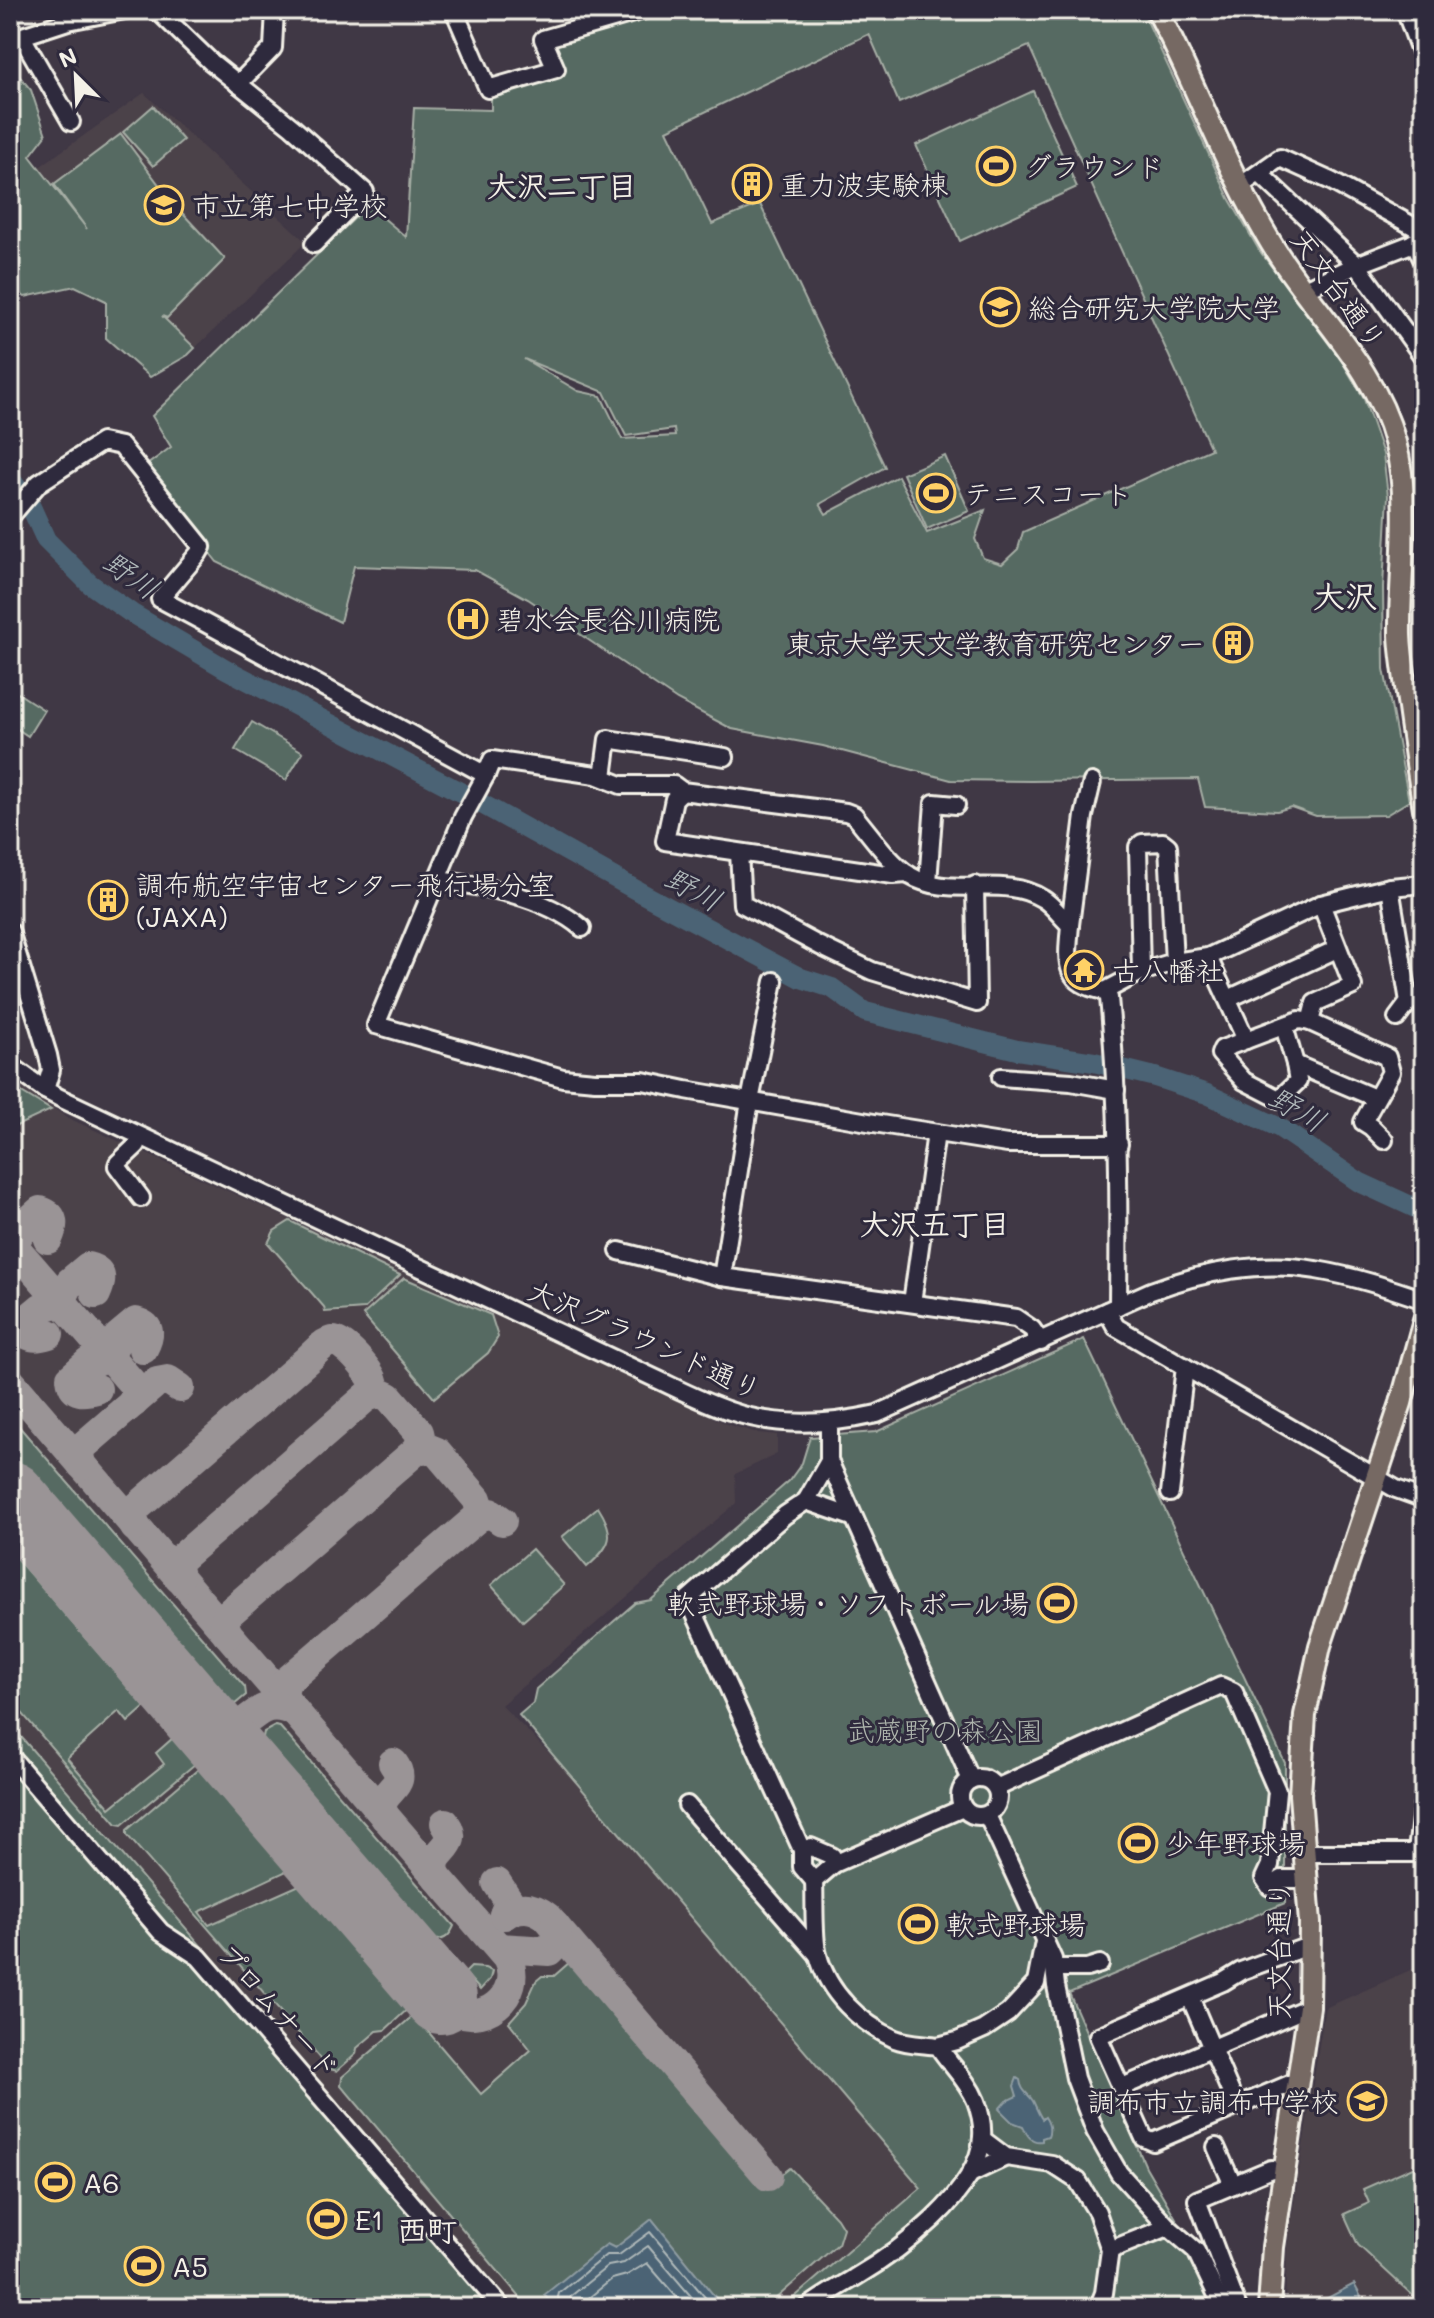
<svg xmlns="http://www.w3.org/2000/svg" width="1434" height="2318" viewBox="0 0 1434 2318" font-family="Mali,'Klee One',sans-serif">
<rect width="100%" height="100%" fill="#403845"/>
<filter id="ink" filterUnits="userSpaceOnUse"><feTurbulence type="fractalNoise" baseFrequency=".0125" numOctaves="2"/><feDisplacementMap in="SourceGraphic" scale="16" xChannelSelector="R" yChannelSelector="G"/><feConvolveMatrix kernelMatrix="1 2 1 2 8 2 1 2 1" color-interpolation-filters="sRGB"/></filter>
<g filter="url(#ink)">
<!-- built -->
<g fill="#4c424a">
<path d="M 144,93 L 306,242 L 195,348 L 129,300 L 38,168 Z"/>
<path d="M 10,1080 L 68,1118 L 276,1213 L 729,1425 L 758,1433 L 777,1435 L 777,1454 L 735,1474 L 736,1503 L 501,1705 L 572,1776 L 921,2189 L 782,2308 L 513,2308 L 10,1723 Z"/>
<path d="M 1424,1964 L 1424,2308 L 1285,2308 L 1287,2248 L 1325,2008 Z"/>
</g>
<!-- green -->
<g fill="#576a62" stroke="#a6aea5" stroke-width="2" fill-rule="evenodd">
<path d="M 659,10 L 1142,10 L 1229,198 L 1259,250 L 1339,356 L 1364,399 L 1383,454 L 1388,496 L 1383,587 L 1384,669 L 1409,801 L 1386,815 L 1316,816 L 1291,807 L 1277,811 L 1205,807 L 1198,779 L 1031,781 L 951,780 L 823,746 L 732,729 L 677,700 L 528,599 L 475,570 L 354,566 L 340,622 L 217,562 L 143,468 L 171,447 L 152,416 L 368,205 L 406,237 L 414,108 L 491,110 L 491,94 L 559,76 L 547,45 ZM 869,34 L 899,103 L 1029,46 L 1211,449 L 1023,532 L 1018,549 L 1002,564 L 983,558 L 975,539 L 985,510 L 927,533 L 898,476 L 826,514 L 820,504 L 885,467 L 760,204 L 712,224 L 667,130 ZM 524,359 L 604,392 L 626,436 L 674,429 L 675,436 L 622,439 L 601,396 L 578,391 Z"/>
<path d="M 10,65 L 31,90 L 46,135 L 30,156 L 87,229 L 54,184 L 121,134 L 172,202 L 225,259 L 167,318 L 162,316 L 195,348 L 188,355 L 150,377 L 106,338 L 106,301 L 75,286 L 25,297 L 10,287 Z"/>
<path d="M 1033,91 L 1077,187 L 960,241 L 916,145 Z"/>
<path d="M 153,106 L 183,140 L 153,166 L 123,132 Z"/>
<path d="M 945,456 L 969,511 L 927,529 L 903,474 Z"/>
<path d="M 10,688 L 44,710 L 28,736 L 10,724 Z"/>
<path d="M 252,722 L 303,752 L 286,780 L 235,750 Z"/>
<path d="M 10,1085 L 51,1110 L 12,1128 L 10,1126 Z"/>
<path d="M 290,1221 L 400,1275 L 364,1309 L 325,1312 L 324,1307 L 268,1243 L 274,1231 Z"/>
<path d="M 404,1278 L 491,1315 L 498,1337 L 488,1353 L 434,1398 L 363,1315 Z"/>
<path d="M 1084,1339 L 1285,1763 L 1285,1903 L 1069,1993 L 1146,2167 L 1203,2265 L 1220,2308 L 782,2308 L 921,2188 L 519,1715 L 533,1703 L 536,1689 L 635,1603 L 651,1600 L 789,1481 L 802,1463 L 810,1437 L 876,1432 Z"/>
<path d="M 10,1416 L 245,1687 L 246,1695 L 234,1705 L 225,1701 L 10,1452 Z"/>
<path d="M 598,1507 C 616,1535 612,1545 587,1567 L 562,1537 Z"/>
<path d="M 532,1549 L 564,1585 L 523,1621 L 491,1585 Z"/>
<path d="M 10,1551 L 145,1707 L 128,1722 L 119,1711 L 67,1758 L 110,1808 L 164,1764 L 156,1753 L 173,1738 L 195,1764 L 122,1825 L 117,1824 L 10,1699 Z"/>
<path d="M 10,1724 L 513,2308 L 10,2308 Z"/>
<path d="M 275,1726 L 280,1727 L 454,1926 C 450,1935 446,1940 435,1940 L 262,1742 L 264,1732 Z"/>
<path d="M 202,1766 L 291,1869 L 199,1912 L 209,1925 L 304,1883 L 410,2007 L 385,2030 L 377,2031 L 357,2048 L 356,2054 L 337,2071 L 330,2069 L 127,1835 L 127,1830 Z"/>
<path d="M 570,1962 L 765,2187 L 790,2168 L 837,2218 L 843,2228 L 838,2244 L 765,2308 L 529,2308 L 341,2085 L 342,2077 L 414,2015 L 481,2094 L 531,2050 L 509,2022 L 526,2003 L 536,1981 L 542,1976 L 554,1976 Z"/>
<path d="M 471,1967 L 485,1968 L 492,1971 L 490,1979 L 480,1990 L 465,1973 Z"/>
<path d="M 1424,2162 L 1424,2306 L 1358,2245 L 1344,2214 L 1369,2203 L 1363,2189 Z"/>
</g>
<!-- water -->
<g fill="#4b6474" stroke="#8f9ca2" stroke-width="2">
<path d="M 1017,2078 L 1020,2080 C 1021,2091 1028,2093 1033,2101 C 1036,2107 1038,2113 1042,2119 L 1045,2117 C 1049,2123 1051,2129 1048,2136 L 1042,2138 L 1042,2141 C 1031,2143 1027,2135 1023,2126 L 1012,2122 L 999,2109 L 1006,2101 L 1017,2096 L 1014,2086 Z"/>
<path d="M 652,2219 L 724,2308 L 556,2308 L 544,2295 L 607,2244 L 615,2248 Z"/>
<path d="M 1354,2284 L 1366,2306 L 1362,2308 L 1320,2308 L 1318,2303 Z"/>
</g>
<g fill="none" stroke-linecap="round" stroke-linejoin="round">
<!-- shore -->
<g stroke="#b0b9ba" stroke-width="2">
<path d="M 561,2308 L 558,2297 L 559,2293 L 606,2255 L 619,2255 L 650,2232 L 714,2308"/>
<path d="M 571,2308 L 571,2296 L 608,2266 L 624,2263 L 648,2246 L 701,2308"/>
<path d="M 583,2308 L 585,2301 L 612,2279 L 627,2275 L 647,2263 L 686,2308"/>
</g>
<!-- river -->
<path stroke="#4b6474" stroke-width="20" d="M 10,478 L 31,507 L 46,540 L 90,584 L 131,613 L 226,669 L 464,794 L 645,895 L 801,978 L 832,988 L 865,1012 L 1017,1050 L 1094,1062 L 1155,1077 L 1207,1094 L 1280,1128 L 1359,1182 L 1424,1212"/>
<!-- taxiway -->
<g stroke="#9a9496" stroke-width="30">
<path d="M 10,1240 L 18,1236 L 22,1227 L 40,1211 C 57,1216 53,1228 48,1239"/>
<path d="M 10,1242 L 132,1383 L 136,1391 L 133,1403"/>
<path d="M 49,1334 C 37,1338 25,1340 23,1323 L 41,1308 L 50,1305 L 56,1295 L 66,1291 L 70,1282 L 88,1267 C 105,1271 101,1283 96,1294"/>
<path d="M 10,1381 L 507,1958 C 526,1994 480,2032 448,2005"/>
<path d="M 97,1389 C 85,1392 73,1395 71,1378 L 89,1362 L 98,1360 L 104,1350 L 114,1346 L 118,1337 L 136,1322 C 153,1326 149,1338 143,1349"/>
<path d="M 369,1396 L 380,1393 L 389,1397 L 419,1432 L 421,1441 L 417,1450"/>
<path d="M 82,1465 L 80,1454 L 83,1446 L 157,1382 L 168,1380 L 180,1388"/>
<path d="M 135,1527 L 133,1515 L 136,1508 L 307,1360 C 314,1354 323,1342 333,1341 C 343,1340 370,1371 373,1381 C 375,1386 373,1388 371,1393 L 180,1559 L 177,1566 L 179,1578"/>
<path d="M 227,1633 L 224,1622 L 228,1614 L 417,1450 L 427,1448 L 437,1452 L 477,1499 L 480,1508 L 478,1517"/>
<path d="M 286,1701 L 283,1694 L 286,1682 L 478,1517 L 491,1513 L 502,1521"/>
<path d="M 203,1721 C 255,1746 248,1689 295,1712"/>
<path d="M 242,1724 C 235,1739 234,1753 243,1767"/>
<path d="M 385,1817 C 371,1790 413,1790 393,1763"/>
<path d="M 437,1877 C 424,1849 464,1850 445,1823"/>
<path d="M 497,1883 L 509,1901 L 504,1915"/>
<path d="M 504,1915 C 519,1905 533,1906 547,1917 L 768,2176"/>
<path d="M 499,1948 L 549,1951 L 558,1942 L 555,1926"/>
</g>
<!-- runway -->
<path stroke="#9a9496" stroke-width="72" d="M 10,1497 L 441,1998"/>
<!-- minor casing -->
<g stroke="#f4f1e8" stroke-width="22">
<g id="minor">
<path d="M 157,10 L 211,62 L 292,127 L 365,192 L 314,244"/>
<path d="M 454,10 L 488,89 L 556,69 L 543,39 L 644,10"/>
<path d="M 1405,10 L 1424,62"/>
<path d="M 22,37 L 71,122"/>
<path d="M 10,40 L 68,21 L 125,10"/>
<path d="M 238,84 L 273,48 L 275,10"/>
<path d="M 1260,174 L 1357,265 L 1424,358"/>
<path d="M 1240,186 L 1280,158 L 1331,181 L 1424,232"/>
<path d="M 1414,242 L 1424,263"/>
<path d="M 1302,290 L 1357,265 L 1424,239"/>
<path d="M 10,517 L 39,483 L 102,442 L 121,446 L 202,547 L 198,554 L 160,599 L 192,616 L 486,775 L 492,760 L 596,775 L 621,785 L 674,785 L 682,791 L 846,812 L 854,815 C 870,834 889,862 909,875 C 950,900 1002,873 1043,899 C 1053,905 1061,917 1070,925 C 1067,961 1062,984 1105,991 L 1141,972 L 1174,962 L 1208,957 L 1321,904 L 1390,887 L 1424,884"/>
<path d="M 486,775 L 463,817 L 376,1025 L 563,1078 L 595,1081 L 643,1081 L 686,1090 L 874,1123 L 1007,1144 L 1119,1144"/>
<path d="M 603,777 L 608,739 L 725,757"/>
<path d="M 682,791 L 674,799 L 665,841 L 893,875 L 908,874"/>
<path d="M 739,853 L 742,904 L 820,946 L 872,971 L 977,1003 L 975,885"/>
<path d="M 437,880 C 484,886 544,896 582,928"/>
<path d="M 928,882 L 934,803 L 956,805"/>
<path d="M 1390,887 L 1409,1002"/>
<path d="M 1070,925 L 1084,816 L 1092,782"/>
<path d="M 10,931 L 48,1055 L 51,1070 L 45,1090"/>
<path d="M 1208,957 L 1246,1040"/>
<path d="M 1141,972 L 1138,847 L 1142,843 L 1163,842 L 1168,846 L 1174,962"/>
<path d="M 1105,991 L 1109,998 C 1119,1101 1119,1203 1118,1306"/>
<path d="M 1228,999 L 1337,949"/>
<path d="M 1397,1018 L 1409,1002 L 1424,994"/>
<path d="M 1310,1022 L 1315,1003 L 1353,986 L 1321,904"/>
<path d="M 1284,1026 L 1295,1064 L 1375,1098"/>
<path d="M 1295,1064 L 1298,1081 L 1279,1099 L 1244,1081 L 1220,1054 L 1222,1049 L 1299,1020 L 1310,1022 L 1387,1057 L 1391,1072 L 1363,1122 L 1371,1127 L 1384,1140"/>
<path d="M 10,1065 L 45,1090 L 60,1098 L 650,1376 C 676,1388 702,1402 730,1411 C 778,1428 828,1425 877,1414 L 1151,1291 C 1202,1272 1262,1260 1316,1270 C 1353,1276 1389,1288 1424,1300"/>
<path d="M 1001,1077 L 1071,1082 L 1116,1090"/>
<path d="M 137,1145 L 118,1163 L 117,1166 L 141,1198"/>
<path d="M 619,1251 L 722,1277 L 1016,1318 L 1032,1329 L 1041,1342"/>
<path d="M 722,1277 L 750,1101 L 774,981"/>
<path d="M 912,1303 L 936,1133"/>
<path d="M 1107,1311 L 1116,1327 L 1396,1489 L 1424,1499"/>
<path d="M 829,1422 L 829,1461 L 971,1780"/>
<path d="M 1170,1493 L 1185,1367"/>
<path d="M 806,1501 L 829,1461"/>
<path d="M 10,1756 L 161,1932 L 199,1957 L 502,2308"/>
<circle cx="979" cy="1797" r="19"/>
<path d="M 996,1788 L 1221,1686 L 1234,1692 L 1277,1791 L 1270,1865 L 1264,1878 L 1270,1887 L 1282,1879 L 1306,1879"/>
<path d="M 687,1805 L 817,1954"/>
<path d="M 987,1815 L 1053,1959 L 1056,1986 L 1075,2078 L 1095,2131 L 1119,2173 L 1168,2227 L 1196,2251 L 1223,2308"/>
<path d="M 802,1850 L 688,1599 L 785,1515 L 806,1501 L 852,1517"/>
<path d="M 1417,1851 L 1424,1794"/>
<path d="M 1304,1853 L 1424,1853"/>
<path d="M 814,1881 L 802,1867 L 802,1850 L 811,1847 L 832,1856 L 834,1864"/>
<path d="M 1054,1968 L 1087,1968 L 1100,1964"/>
<path d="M 1190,1997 L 1237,2107"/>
<path d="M 938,2046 L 957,2041 L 984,2029 L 1008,2013 L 1036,1983 L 1044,1942"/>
<path d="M 1299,2080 L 1153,2142 L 1144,2138 L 1098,2036 L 1223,1982 L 1241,1971 L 1311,1945"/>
<path d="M 1122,2087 L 1309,2007"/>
<path d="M 982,2139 L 1006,2157 L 1052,2164 L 1078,2181 L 1097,2212 L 1110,2250 L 1104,2293 L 1098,2308"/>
<path d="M 1216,2147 L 1233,2185"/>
<path d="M 970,2174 L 1006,2157"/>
<path d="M 1110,2250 L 1168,2227"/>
<path d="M 807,2308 C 822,2296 838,2288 854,2278 C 898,2252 979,2193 982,2137 C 983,2125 980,2112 976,2101 C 967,2079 950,2065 938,2046 C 925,2044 907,2044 895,2039 C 860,2023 828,1993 818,1955 C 813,1939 815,1900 814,1881 L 834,1864 L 963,1808"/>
<path d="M 1238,2308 L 1197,2200 L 1271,2169 L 1285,2170"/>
</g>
</g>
<!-- major casing -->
<g stroke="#f4f1e8" stroke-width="26">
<g id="major">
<path d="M 1157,10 C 1197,87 1226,169 1271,243 C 1311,310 1375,365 1395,442 C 1412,505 1399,571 1400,635 C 1401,657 1405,679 1408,701 C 1413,737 1418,773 1424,809"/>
<path d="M 1269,2308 L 1273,2247 L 1309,2007 L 1310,1923 L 1300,1795 L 1305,1715 L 1320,1646 L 1401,1403 L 1424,1320"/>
</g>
</g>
<!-- minor -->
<use href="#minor" stroke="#2f2a3d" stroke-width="16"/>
<!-- major -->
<use href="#major" stroke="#766964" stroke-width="20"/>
</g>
</g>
<!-- icons -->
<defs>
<g id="stadium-ring" transform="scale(2)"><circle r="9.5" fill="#2f2a3d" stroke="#ffd166" stroke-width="1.5"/><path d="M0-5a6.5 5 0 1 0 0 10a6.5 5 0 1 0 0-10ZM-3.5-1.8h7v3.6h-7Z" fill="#ffd166"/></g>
<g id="building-ring" transform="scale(2)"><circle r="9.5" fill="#2f2a3d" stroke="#ffd166" stroke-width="1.5"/><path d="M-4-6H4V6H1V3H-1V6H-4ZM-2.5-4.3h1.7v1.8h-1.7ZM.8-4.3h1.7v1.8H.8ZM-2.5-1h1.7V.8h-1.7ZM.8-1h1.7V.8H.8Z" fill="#ffd166"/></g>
<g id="school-ring" transform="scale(2)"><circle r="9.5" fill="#2f2a3d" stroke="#ffd166" stroke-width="1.5"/><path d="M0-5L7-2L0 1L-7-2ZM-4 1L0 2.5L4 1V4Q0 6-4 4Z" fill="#ffd166"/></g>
<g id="university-ring" transform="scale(2)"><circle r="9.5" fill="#2f2a3d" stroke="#ffd166" stroke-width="1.5"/><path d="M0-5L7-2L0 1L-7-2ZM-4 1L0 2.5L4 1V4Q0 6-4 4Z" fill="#ffd166"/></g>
<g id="hospital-ring" transform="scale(2)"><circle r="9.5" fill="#2f2a3d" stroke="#ffd166" stroke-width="1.5"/><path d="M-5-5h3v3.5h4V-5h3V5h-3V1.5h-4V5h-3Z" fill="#ffd166"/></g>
<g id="temple-ring" transform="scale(2)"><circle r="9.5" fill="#2f2a3d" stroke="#ffd166" stroke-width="1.5"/><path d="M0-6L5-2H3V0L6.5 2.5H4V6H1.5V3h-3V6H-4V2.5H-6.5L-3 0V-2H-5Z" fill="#ffd166"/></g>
</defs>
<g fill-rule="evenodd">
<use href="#stadium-ring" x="996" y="166"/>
<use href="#building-ring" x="752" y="184"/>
<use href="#school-ring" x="164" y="205"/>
<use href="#university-ring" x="1000" y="307"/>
<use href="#stadium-ring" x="936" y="493"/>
<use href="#hospital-ring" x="468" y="619"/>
<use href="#building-ring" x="1233" y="643"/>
<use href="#building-ring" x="108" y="900"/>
<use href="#temple-ring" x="1084" y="970"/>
<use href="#stadium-ring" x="1057" y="1603"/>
<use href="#stadium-ring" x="1138" y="1843"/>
<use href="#stadium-ring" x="918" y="1924"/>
<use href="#school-ring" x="1367" y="2101"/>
<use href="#stadium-ring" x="55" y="2182"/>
<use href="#stadium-ring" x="327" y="2219"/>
<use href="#stadium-ring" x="144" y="2266"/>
</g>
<g text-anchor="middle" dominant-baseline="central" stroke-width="6" stroke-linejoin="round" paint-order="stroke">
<!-- poi labels -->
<g font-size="28" fill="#f4f1e8" stroke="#2f2a3d" text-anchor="start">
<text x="1024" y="166">グラウンド</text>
<text x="780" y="184">重力波実験棟</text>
<text x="192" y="205">市立第七中学校</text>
<text x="1028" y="307">総合研究大学院大学</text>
<text x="964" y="493">テニスコート</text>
<text x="496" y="619">碧水会長谷川病院</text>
<text x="1205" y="643" text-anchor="end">東京大学天文学教育研究センター</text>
<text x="136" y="884">調布航空宇宙センター飛行場分室<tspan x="136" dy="32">(JAXA)</tspan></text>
<text x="1112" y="970">古八幡社</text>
<text x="1029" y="1603" text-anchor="end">軟式野球場・ソフトボール場</text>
<text x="1166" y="1843">少年野球場</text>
<text x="946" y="1924">軟式野球場</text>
<text x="1339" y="2101" text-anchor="end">調布市立調布中学校</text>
<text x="83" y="2182">A6</text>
<text x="355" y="2219">E1</text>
<text x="172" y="2266">A5</text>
</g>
<!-- street labels -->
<g font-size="28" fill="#f4f1e8" stroke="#2f2a3d">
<text transform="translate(1339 289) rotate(54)">天文台通り</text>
<text transform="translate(645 1339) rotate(24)">大沢グラウンド通り</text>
<text transform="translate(1278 1950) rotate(-90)">天文台通り</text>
<text transform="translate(279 2010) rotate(49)">プロムナード</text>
</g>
<!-- park labels -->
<g font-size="28" fill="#adb4ac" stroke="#2f2a3d">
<text x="945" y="1730">武蔵野の森公園</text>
</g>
<!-- neighbourhood labels -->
<g font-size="30" font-weight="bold" fill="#f4f1e8" stroke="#2f2a3d">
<text x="562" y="185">大沢二丁目</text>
<text x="935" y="1223">大沢五丁目</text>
<text x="427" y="2229">西町</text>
</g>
<!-- water labels -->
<g font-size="30" font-style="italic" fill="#b0b9ba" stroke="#2f2a3d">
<text transform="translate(132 574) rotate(35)">野川</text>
<text transform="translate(694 888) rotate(28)">野川</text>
<text transform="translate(1298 1108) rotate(30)">野川</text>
</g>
<!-- quarter labels -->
<g font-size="32" font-weight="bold" fill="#f4f1e8" stroke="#2f2a3d">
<text x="1345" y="595">大沢</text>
</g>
</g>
<!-- margin -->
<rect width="1434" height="2318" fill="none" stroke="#2f2a3d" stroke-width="40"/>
<rect x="20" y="20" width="1394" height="2278" fill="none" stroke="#f4f1e8" stroke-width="3" filter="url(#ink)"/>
<!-- north arrow -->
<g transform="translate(76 76) rotate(336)" stroke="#2f2a3d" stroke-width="6" paint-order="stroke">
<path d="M0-6L14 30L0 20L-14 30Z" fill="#f4f1e8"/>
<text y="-12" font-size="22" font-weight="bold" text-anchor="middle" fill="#f4f1e8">N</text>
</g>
</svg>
